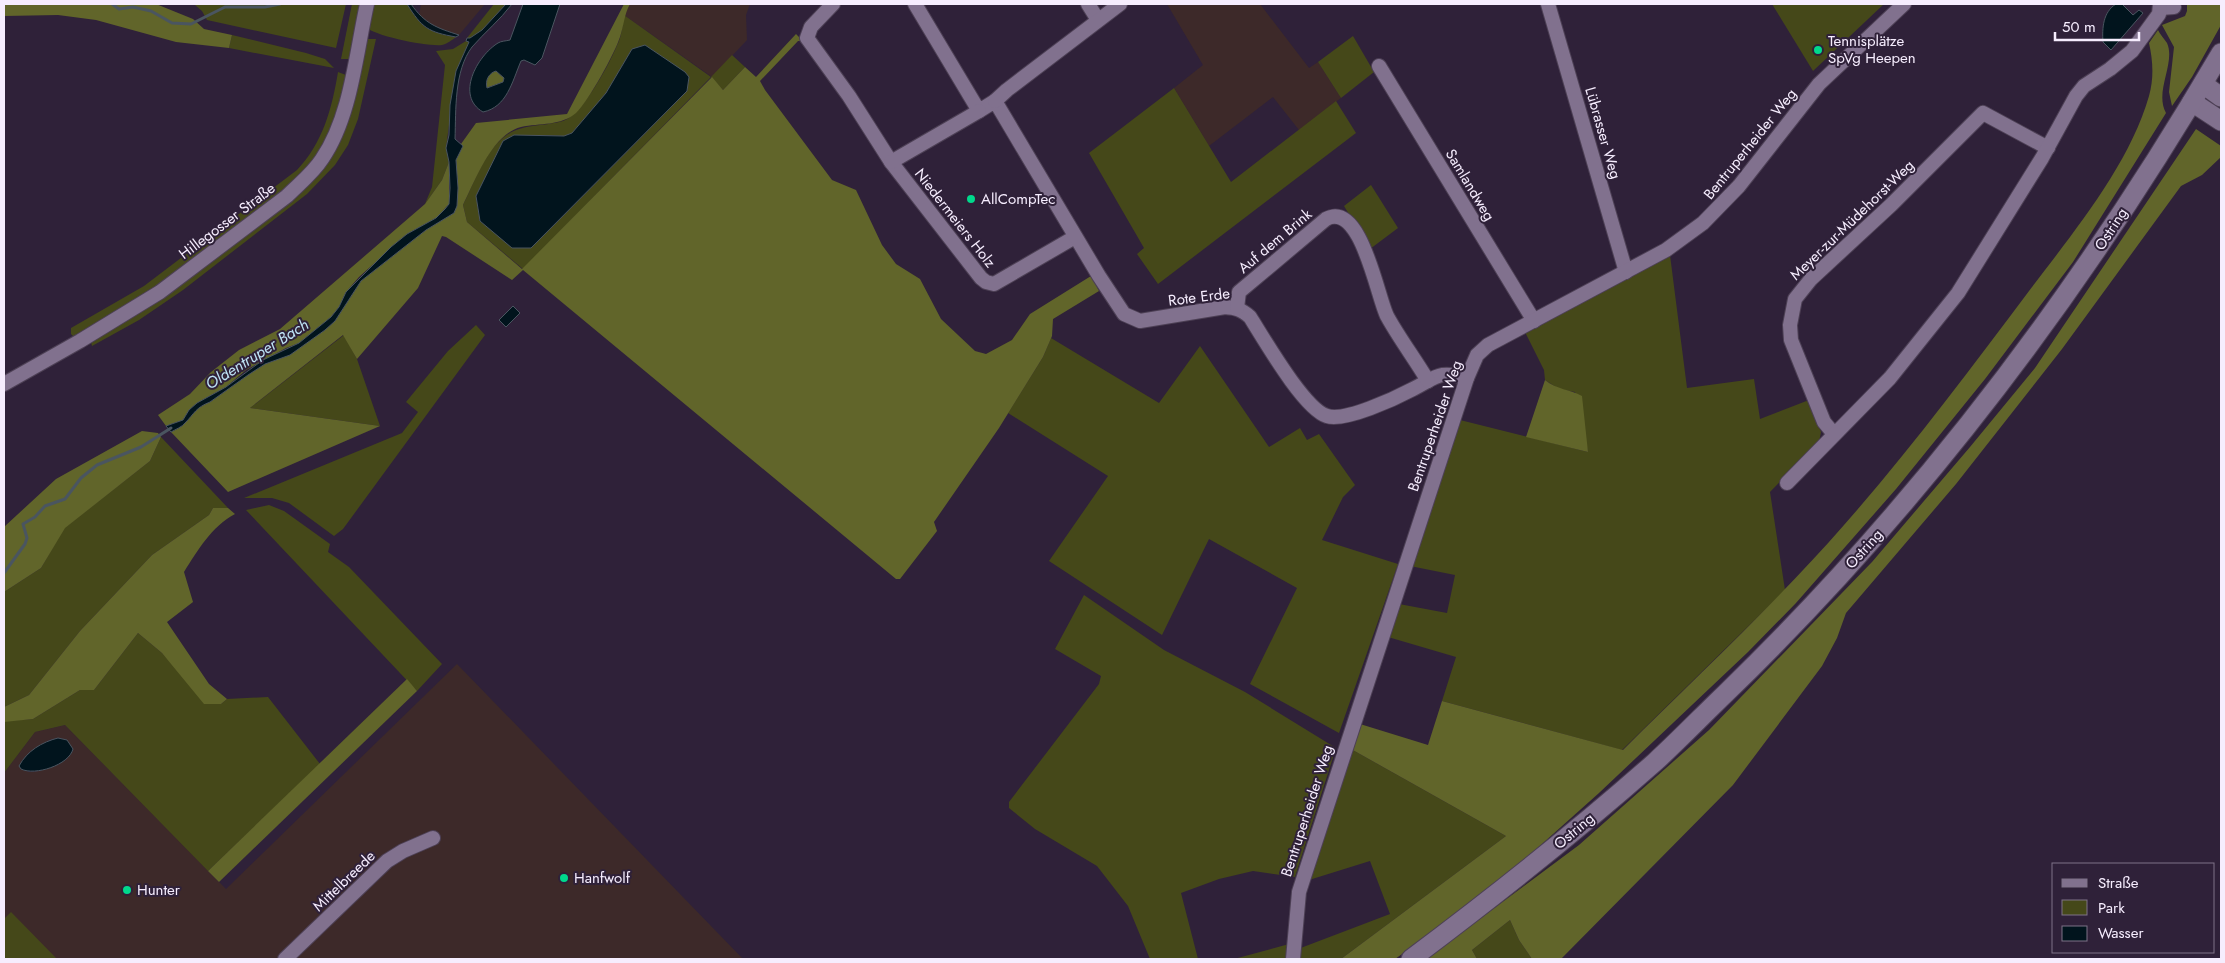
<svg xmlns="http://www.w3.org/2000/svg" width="2225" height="963" viewBox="0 0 2225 963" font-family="Jost,sans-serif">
<rect width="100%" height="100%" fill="#2f2139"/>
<!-- industrial -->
<g fill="#3d2929" fill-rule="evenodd">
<path d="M 421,4 L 485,4 L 459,35 L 437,28 L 422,19 L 419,15 Z"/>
<path d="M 630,4 L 750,4 L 746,15 L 747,40 L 712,77 L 624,15 Z"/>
<path d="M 1167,4 L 1260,4 L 1309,68 L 1318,62 L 1341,98 L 1299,130 L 1273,97 L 1209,146 L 1174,88 L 1203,65 Z"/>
<path d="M 457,664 L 743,959 L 4,959 L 4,773 L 35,732 L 65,725 L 226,889 ZM 58,738 L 67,740 L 67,759 L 40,771 L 29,772 L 21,769 L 49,740 Z"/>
</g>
<!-- green -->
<g fill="#454819" fill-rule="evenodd">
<path d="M 196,4 L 346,4 L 336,48 L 207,20 L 202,11 L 195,5 Z"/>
<path d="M 352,4 L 361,4 L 350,59 L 341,59 Z"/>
<path d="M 372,4 L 407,4 C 422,28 428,32 456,37 C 452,40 447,44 442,45 C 429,47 374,36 366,27 Z"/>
<path d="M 494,4 L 506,4 L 482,30 L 470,39 L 467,38 Z"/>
<path d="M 1772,4 L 1884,4 L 1813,71 Z"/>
<path d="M 624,15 L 711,77 L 732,55 L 745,67 L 723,90 L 711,77 L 523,269 L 467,222 L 463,205 C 474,183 484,153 504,137 C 522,123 542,127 563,121 C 583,115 613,58 620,38 C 622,31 623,22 624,15 ZM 632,49 L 687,91 L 531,248 L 512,247 L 480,221 L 476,196 L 503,141 L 514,135 L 564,136 L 572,133 L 606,93 Z"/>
<path d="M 232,35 L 306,53 L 325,59 L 334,68 L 229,48 Z"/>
<path d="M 1353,36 L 1374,72 L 1341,98 L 1318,62 Z"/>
<path d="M 366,39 L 376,39 L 358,119 L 348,145 L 335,165 L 307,194 L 183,290 L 139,320 L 92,346 L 91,342 L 95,338 L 315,177 Z"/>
<path d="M 466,41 L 470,42 L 456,71 L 446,148 L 449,162 L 442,180 L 425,204 L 432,187 L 445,65 L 436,51 L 453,49 Z"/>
<path d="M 338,72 L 346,75 L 341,103 L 331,132 L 317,157 L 284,191 L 132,304 L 74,337 L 71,334 L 71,328 L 144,286 L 297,170 C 323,143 332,108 338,72 Z"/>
<path d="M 1174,88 L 1231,182 L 1336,101 L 1356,133 L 1158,284 L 1137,254 L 1144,248 L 1089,153 Z"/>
<path d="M 1371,185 L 1398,228 L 1370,249 L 1344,206 Z"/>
<path d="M 1670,255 L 1687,388 L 1754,379 L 1760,419 L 1809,400 L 1821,432 L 1819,442 L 1770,492 L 1785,590 L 1622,750 L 1442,701 L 1456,657 L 1388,637 L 1399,604 L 1447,613 L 1455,575 L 1410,566 L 1460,420 L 1588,452 L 1575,392 L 1559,389 L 1545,380 L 1544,370 L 1525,332 Z"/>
<path d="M 476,325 L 485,335 L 343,529 L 334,536 L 289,503 L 272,498 L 244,498 L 402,433 L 418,412 L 406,402 L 448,351 Z"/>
<path d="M 344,335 L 357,359 L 380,426 L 250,408 Z"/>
<path d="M 1051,338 L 1159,403 L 1200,346 L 1269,447 L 1300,428 L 1307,440 L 1319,434 L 1355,485 L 1343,497 L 1322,540 L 1398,564 L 1339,733 L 1250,684 L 1297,588 L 1209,539 L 1162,635 L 1049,561 L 1108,476 L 1008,413 L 1043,357 Z"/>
<path d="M 161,437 L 228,508 L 213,508 L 209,515 L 152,555 L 80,631 L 29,695 L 4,707 L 4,592 L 41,568 L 64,528 L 150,461 Z"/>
<path d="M 269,505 L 284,511 L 330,544 L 328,552 L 349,567 L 442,664 L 417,691 L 246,510 Z"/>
<path d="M 1084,595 L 1164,650 L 1245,692 L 1336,748 L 1295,877 L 1253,871 L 1219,879 L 1181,893 L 1198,959 L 1150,959 L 1128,906 L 1097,866 L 1035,829 L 1009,808 L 1009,802 L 1099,684 L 1101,676 L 1055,649 Z"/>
<path d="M 138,633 L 162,653 L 177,669 L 221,704 L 227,699 L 268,697 L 320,764 L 208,871 L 65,725 L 35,732 L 4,773 L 5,721 L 33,719 L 80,690 L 94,690 Z"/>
<path d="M 1351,749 L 1506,836 L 1341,959 L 1298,959 L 1298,949 L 1390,914 L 1370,861 L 1309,880 Z"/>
<path d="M 11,912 L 57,959 L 4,959 L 4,919 Z"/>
<path d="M 1510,920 L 1519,940 L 1532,959 L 1477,959 L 1472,950 Z"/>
<path d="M 1289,944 L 1290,959 L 1234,959 Z"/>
</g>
<!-- forest -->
<g fill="#61652a">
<path d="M 4,4 L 156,4 L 193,19 L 204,29 L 232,35 L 229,48 L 176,42 L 96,20 L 58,15 L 4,16 Z"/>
<path d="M 624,4 L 630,4 C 624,15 624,25 620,37 C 615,53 588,102 576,113 C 561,126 540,123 521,127 C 492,134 475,181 463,205 L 467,222 L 522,269 L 712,77 L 723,90 L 745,67 L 756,77 L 796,34 L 803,41 L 798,41 L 760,81 L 765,90 L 832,180 L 856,190 L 882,245 L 896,264 L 920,279 L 941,319 L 975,351 L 986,354 L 1012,340 L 1030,314 L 1091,276 L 1099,291 L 1053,319 L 1052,336 L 1043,357 L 999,428 L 934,522 L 937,531 L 900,579 L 896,579 L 523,270 L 512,280 L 446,237 L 442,236 L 418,288 L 357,359 L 343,335 L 250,408 L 380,426 L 228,492 L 171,432 C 176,429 182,427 185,423 C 195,413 195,408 210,402 L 248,375 L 265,364 L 290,354 L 325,330 L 335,321 L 361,281 L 426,230 L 454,213 L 458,189 L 456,160 L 462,147 L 461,144 L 476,123 L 567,114 Z"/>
<path d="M 2187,4 L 2221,4 L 2221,25 L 2192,77 L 2172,106 L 2169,92 L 2174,47 L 2162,25 L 2185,16 L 2187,11 Z"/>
<path d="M 2158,30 C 2160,34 2164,39 2167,43 C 2176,63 2154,91 2166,113 L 2073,262 L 1985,379 L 1896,489 L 1796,603 L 1748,652 L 1599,793 L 1524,860 L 1433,932 L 1395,959 L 1341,959 L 1506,836 L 1351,749 L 1360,724 L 1428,745 L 1442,701 L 1623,750 C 1697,676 1775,604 1844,525 C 1910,450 1969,371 2029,291 C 2072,234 2129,166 2149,96 C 2154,78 2153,61 2149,43 Z"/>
<path d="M 496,71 L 504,78 L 503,82 L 486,88 C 485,80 489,73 496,71 Z"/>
<path d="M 2196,129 L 2221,146 L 2221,157 L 2202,175 L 2181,186 L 2062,349 L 1956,484 L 1846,613 L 1837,638 L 1822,666 L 1733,785 L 1561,959 L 1532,959 L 1519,940 L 1510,920 L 1472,950 L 1477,959 L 1426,959 L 1579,845 L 1709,730 L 1872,562 L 1970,447 L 2035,368 Z"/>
<path d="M 449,162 L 449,204 L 436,218 L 407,234 L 359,277 L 346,292 L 339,307 L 331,317 L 299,343 L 286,348 L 246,370 L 226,387 L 197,403 L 189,410 L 183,420 L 166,426 L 158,415 L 190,394 L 211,372 L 239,350 L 280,329 L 425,204 L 442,180 Z"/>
<path d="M 1545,380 C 1557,390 1570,389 1582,396 L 1588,452 L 1526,437 Z"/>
<path d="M 142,431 L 158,433 L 161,437 L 150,461 L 65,528 L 41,568 L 4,592 L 4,527 L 56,479 Z"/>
<path d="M 213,508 L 228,508 L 235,514 C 211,527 198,550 184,572 L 193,602 L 167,622 L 209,684 L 227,699 L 221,704 L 204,704 L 162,653 L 138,633 L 94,690 L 80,690 L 33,719 L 4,722 L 4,707 L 29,695 L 80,631 L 152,555 L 209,515 Z"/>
<path d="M 407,679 L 417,691 L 219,882 L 208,871 Z"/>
</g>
<!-- water -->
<g fill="#01141d" stroke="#4a5560" fill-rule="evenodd">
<path d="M 407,4 L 411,4 C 425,24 437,28 459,35 L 456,37 C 428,32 422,28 407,4 Z"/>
<path d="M 506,4 L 512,4 C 500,20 485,32 472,47 C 454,71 456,110 455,139 L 463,146 L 456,160 L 458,188 L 457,206 L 454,213 L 426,230 L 361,281 L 335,321 L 325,330 L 290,355 L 265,364 L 248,375 L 210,402 C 195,408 195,413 185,423 C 182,427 176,429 171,432 L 166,426 L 183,420 L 189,410 L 197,403 L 226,387 L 263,360 L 299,343 L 331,317 L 339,307 L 346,292 L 391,247 L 407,234 L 436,218 L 445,209 L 449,204 L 450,188 L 449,162 L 446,148 L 449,135 L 450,105 L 456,71 L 469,42 L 466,41 L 467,38 L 470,38 L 482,30 Z"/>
<path d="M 523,4 L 560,4 L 542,58 L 535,65 L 524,60 L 521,61 C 512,82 507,107 483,112 C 455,96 477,56 498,43 C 501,41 506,41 510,40 ZM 496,71 L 504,78 L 503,82 L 487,88 C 485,80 489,73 496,71 Z"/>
<path d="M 2116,4 L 2122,4 L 2133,15 L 2139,10 L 2143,13 L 2111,50 L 2103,42 C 2102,28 2103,12 2116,4 Z"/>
<path d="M 645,45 L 685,72 L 689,77 L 687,91 L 531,248 L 512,248 L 480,221 L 476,196 L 503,141 L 514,135 L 564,136 L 572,133 L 606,93 L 632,49 Z"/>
<path d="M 513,306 L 520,313 L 506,327 L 499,320 Z"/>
<path d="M 58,738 L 67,740 L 73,749 C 69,765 35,776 21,769 L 19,766 C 27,751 42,742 58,738 Z"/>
</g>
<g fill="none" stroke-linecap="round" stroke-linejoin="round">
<!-- stream -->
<g stroke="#4a5560" stroke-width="3">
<path d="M 112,4 L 119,9 L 133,7 L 151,11 L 172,23 L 191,24 L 225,7 L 265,7 L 280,4"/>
<path d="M 4,573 L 25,544 L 27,538 L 23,524 L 35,517 L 45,506 L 65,499 L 81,478 L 97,465 L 141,447 L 171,428"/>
</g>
<!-- minor casing -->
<g stroke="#4d4055" stroke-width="16">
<g id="minor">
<path d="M 833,4 L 811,27 L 807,38 L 849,96 L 891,162 L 981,278 L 986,282 L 994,284 L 1075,237"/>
<path d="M 915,4 L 979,111 L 995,101 L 1099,276 L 1124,314 L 1140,321 L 1225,307 C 1236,308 1241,309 1250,317 C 1264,339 1304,409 1327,416 C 1345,422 1396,398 1413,389 C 1437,377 1438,370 1467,378"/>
<path d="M 1088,4 L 1098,20"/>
<path d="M 1548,4 L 1626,272"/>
<path d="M 2161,8 L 2174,7"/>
<path d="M 1379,66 L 1534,321"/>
<path d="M 995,101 L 1007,90 L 1120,4"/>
<path d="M 891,162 L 979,111"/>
<path d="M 1237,308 L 1239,292 L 1326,219 C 1361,200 1377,296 1387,316 C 1399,338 1415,359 1428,381"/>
<path d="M 4,384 L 80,341 L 160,292 L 287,196 C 299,184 313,173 322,159 C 351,117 356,53 367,4"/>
<path d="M 1834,434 L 1824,422 L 1791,340 L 1790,325 L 1795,299 L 1811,279 L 1891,205 L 1983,113 L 2048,148"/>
<path d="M 1787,483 L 1890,378 L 1958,293 L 2042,158 L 2076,96 L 2084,86 L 2110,69 L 2132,51 L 2159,14 L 2160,4"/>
<path d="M 285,959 L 387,861 L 403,851 L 433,838"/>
<path d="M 1293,959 L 1299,892 L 1467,378 L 1477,355 L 1488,345 L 1666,250 L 1703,223 L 1739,186 L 1819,84 L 1904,4"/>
</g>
</g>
<!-- secondary casing -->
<g stroke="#4d4055" stroke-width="21">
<g id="secondary">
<path d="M 2203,84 L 2221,97"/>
<path d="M 2192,102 L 2221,121"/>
<path d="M 1411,959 C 1495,896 1577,831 1655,762 C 1679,740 1702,716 1726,693 C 1920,505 2084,287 2221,53"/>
</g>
</g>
<!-- minor -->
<use href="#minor" stroke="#81718e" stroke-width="14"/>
<!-- secondary -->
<use href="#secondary" stroke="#81718e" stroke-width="19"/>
</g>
<!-- markers -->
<g fill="#00d98c" stroke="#2f2139" stroke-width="2">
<circle cx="1818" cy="50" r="5"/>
<circle cx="971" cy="199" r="5"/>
<circle cx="564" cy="878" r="5"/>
<circle cx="127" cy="890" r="5"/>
</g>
<g text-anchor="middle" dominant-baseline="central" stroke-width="4" stroke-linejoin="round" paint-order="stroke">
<!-- poi labels -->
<g font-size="15" fill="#f6edfe" stroke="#2f2139" text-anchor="start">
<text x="1828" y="41">Tennisplätze<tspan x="1828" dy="17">SpVg Heepen</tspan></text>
<text x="981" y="199">AllCompTec</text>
<text x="574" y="878">Hanfwolf</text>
<text x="137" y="890">Hunter</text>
</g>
<!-- street labels -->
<g font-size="15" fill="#f6edfe" stroke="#2f2139">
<text transform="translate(1603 133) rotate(74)">Lübrasser Weg</text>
<text transform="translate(1750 144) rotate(-51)">Bentruperheider Weg</text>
<text transform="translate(1470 185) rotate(59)">Samlandweg</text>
<text transform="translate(955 218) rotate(52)">Niedermeiers Holz</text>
<text transform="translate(1852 220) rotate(-44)">Meyer-zur-Müdehorst-Weg</text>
<text transform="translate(227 221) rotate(-37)">Hillegosser Straße</text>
<text transform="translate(2111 229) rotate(-57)">Ostring</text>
<text transform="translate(1275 241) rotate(-40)">Auf dem Brink</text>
<text transform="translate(1199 297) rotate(-7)">Rote Erde</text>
<text transform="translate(1435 426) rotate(-71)">Bentruperheider Weg</text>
<text transform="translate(1864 549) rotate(-48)">Ostring</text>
<text transform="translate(1307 811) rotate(-72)">Bentruperheider Weg</text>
<text transform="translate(1574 831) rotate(-40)">Ostring</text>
<text transform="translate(344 881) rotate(-44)">Mittelbreede</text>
</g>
<!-- water labels -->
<g font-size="16" font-style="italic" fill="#bee2f4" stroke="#2f2139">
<text transform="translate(257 354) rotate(-32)">Oldentruper Bach</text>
</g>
</g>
<!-- border -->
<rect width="2225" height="963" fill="none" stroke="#f6edfe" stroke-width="10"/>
<!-- legend -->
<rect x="2052" y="863" width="162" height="90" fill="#2f2139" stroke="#7f7388"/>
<rect x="2062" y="879" width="25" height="8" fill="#81718e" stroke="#7f7388"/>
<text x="2098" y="888" font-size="15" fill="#f6edfe">Straße</text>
<rect x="2062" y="900" width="25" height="15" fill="#454819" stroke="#7f7388"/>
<text x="2098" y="913" font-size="15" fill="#f6edfe">Park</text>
<rect x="2062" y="926" width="25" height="15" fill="#01141d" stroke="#7f7388"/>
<text x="2098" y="938" font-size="15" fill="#f6edfe">Wasser</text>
<!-- scale -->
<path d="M2055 32v8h84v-8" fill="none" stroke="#f6edfe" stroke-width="2.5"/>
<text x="2062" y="32" font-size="15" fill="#f6edfe" stroke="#2f2139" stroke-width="4" paint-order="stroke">50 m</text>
</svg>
